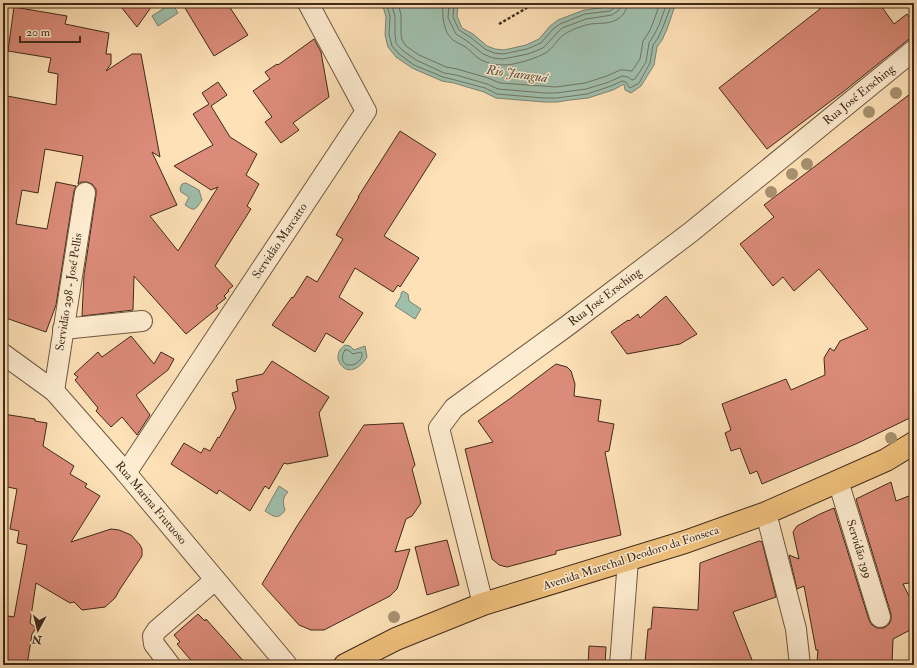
<svg xmlns="http://www.w3.org/2000/svg" width="917" height="668" viewBox="0 0 917 668" font-family="'IM FELL Double Pica',serif">
<rect width="100%" height="100%" fill="#fee1b7"/>
<filter id="stains"><feTurbulence type="fractalNoise" baseFrequency=".005" numOctaves="4"/><feColorMatrix values="0 0 0 0 .2 0 0 0 0 .09 0 0 0 0 .02 0 0 0 .5 -.17"/></filter>
<radialGradient id="worn" r=".72"><stop offset=".6" stop-color="#630" stop-opacity="0"/><stop offset="1" stop-color="#630" stop-opacity=".3"/></radialGradient>
<!-- water -->
<g fill="#a0beac" stroke="#7a8372">
<path d="M 172,3 L 178,13 L 158,26 L 152,16 Z"/>
<path d="M 382,3 L 459,3 L 458,4 L 457,16 L 462,28 L 473,34 L 487,46 L 495,49 L 504,50 L 526,45 L 539,39 L 550,26 L 558,20 L 584,10 L 608,7 L 613,3 L 676,3 L 667,29 L 662,40 L 657,47 L 654,65 L 641,86 L 631,93 L 625,90 L 624,84 L 613,90 L 588,98 L 570,100 L 557,102 L 544,102 L 496,98 L 484,92 L 454,83 L 442,81 L 412,68 L 396,57 L 388,47 L 385,35 L 386,17 Z"/>
<path d="M 186,183 L 199,190 L 202,200 C 195,210 195,212 185,205 L 189,197 L 181,192 L 180,188 L 182,184 Z"/>
<path d="M 403,291 L 408,294 L 409,301 L 421,309 L 415,319 L 395,306 L 401,296 L 401,293 Z"/>
<path d="M 345,345 L 350,346 L 354,350 L 365,346 L 367,357 C 363,364 352,375 343,367 C 341,365 339,363 338,359 C 338,356 338,353 340,350 C 341,348 343,347 345,345 Z"/>
<path d="M 279,486 L 288,492 C 282,498 283,503 285,510 C 278,521 273,516 265,511 Z"/>
</g>
<g fill="none" stroke-linecap="round" stroke-linejoin="round">
<!-- shore -->
<g stroke="#707463" stroke-width="1">
<path d="M 386,3 L 390,16 L 389,34 L 392,46 L 399,54 L 414,65 L 443,77 L 455,80 L 485,88 L 497,94 L 544,98 L 557,98 L 587,94 L 611,86 L 622,81 L 626,82 L 629,87 L 630,88 L 639,83 L 650,63 L 653,45 L 658,38 L 663,27 L 672,3"/>
<path d="M 391,3 L 395,16 L 395,34 L 396,43 L 402,50 L 416,60 L 444,73 L 456,75 L 487,84 L 498,89 L 545,93 L 556,93 L 586,89 L 609,82 L 622,76 L 628,77 L 632,80 L 635,79 L 646,62 L 649,43 L 654,35 L 659,25 L 667,3"/>
<path d="M 398,3 L 401,15 L 401,34 L 402,40 L 406,46 L 419,55 L 446,67 L 457,69 L 488,78 L 500,83 L 556,87 L 585,83 L 607,76 L 620,70 L 624,70 L 632,71 L 640,59 L 643,41 L 649,32 L 653,23 L 660,3"/>
<path d="M 443,3 C 442,15 443,32 453,40 C 456,42 460,44 464,46 C 469,49 473,54 478,58 C 485,63 495,65 504,65 C 515,65 538,58 547,52 C 553,48 556,41 562,36 C 568,31 579,27 586,25 C 596,22 607,25 616,20 C 623,16 627,11 627,3"/>
<path d="M 449,3 L 448,18 L 456,34 L 467,41 L 483,54 L 493,58 L 503,59 L 528,54 L 543,48 L 546,45 L 557,33 L 562,28 L 586,19 L 612,15 L 619,10 L 621,3"/>
<path d="M 454,3 L 453,17 L 459,30 L 470,37 L 485,49 L 494,53 L 503,54 L 527,49 L 541,43 L 553,29 L 560,24 L 585,14 L 610,11 L 615,7 L 616,3"/>
<path d="M 345,350 L 348,350 L 353,354 L 361,352 L 362,353 C 363,359 356,366 349,365 C 341,365 341,355 345,350 Z"/>
</g>
</g>
<!-- building -->
<g fill="#db8b79" stroke="#402a1a">
<path d="M 118,3 L 154,3 L 137,27 Z"/>
<path d="M 182,3 L 227,3 L 248,35 L 214,56 Z"/>
<path d="M 815,3 L 879,3 L 894,24 L 907,14 L 914,24 L 914,35 L 843,92 L 767,149 L 719,88 L 820,9 Z"/>
<path d="M 14,7 L 67,16 L 65,24 L 109,33 L 106,54 L 111,54 L 111,64 L 106,71 L 132,54 L 141,54 L 160,157 L 152,152 L 177,205 L 150,216 L 178,251 L 218,187 L 211,190 L 174,166 L 213,145 L 193,114 L 209,104 L 202,93 L 218,82 L 227,95 L 211,106 L 230,137 L 257,154 L 246,175 L 259,184 L 247,206 L 251,209 L 215,266 L 233,286 L 228,290 L 229,291 L 224,296 L 226,298 L 216,306 L 218,308 L 186,334 L 134,276 L 133,310 L 82,316 L 84,275 L 96,195 L 96,189 L 92,184 L 87,182 L 81,182 L 78,184 L 83,156 L 45,149 L 38,193 L 22,190 L 16,224 L 47,229 L 56,182 L 76,186 L 74,191 L 56,305 L 46,332 L 3,317 L 3,117 L 7,96 L 56,105 L 58,74 L 48,72 L 51,58 L 8,51 Z"/>
<path d="M 314,39 L 321,52 L 329,97 L 293,123 L 299,130 L 281,143 L 265,122 L 272,117 L 253,91 L 270,79 L 265,72 L 277,64 L 278,65 Z"/>
<path d="M 914,91 L 914,416 L 858,443 L 762,484 L 757,471 L 750,474 L 740,448 L 731,451 L 725,433 L 731,430 L 722,404 L 786,379 L 791,390 L 825,375 L 824,358 L 830,348 L 834,351 L 840,341 L 868,329 L 819,269 L 794,291 L 783,277 L 773,286 L 740,244 L 774,217 L 764,205 Z"/>
<path d="M 400,131 L 436,154 L 384,236 L 419,258 L 400,287 L 398,285 L 393,292 L 355,268 L 339,297 L 363,313 L 343,343 L 326,333 L 315,352 L 272,325 L 292,297 L 293,298 L 307,276 L 317,282 L 343,239 L 336,235 L 359,197 L 358,197 Z"/>
<path d="M 666,296 L 697,334 L 680,344 L 627,354 L 611,332 L 628,320 L 629,321 L 638,314 L 640,318 Z"/>
<path d="M 131,336 L 154,364 L 161,352 L 174,359 L 168,370 L 136,395 L 150,415 L 137,435 L 122,417 L 111,427 L 96,411 L 98,408 L 75,380 L 78,377 L 74,374 L 98,352 L 102,357 Z"/>
<path d="M 272,361 L 329,397 L 319,413 L 328,456 L 287,464 L 284,463 L 269,489 L 265,486 L 250,511 L 219,490 L 217,494 L 171,464 L 184,443 L 201,453 L 204,448 L 210,451 L 218,437 L 219,438 L 236,408 L 232,393 L 238,391 L 236,380 L 263,374 Z"/>
<path d="M 556,364 L 567,367 L 571,371 L 575,384 L 574,396 L 601,400 L 598,421 L 614,424 L 609,451 L 605,452 L 621,535 L 556,551 L 556,554 L 507,567 L 499,565 L 492,559 L 465,449 L 493,442 L 478,421 L 508,400 Z"/>
<path d="M 3,414 L 35,419 L 35,421 L 47,423 L 43,446 L 74,466 L 70,474 L 87,484 L 85,487 L 100,496 L 71,542 L 111,529 L 119,530 L 131,535 L 140,545 L 142,549 L 142,556 L 120,589 L 115,598 L 105,607 L 82,610 L 74,602 L 70,603 L 36,583 L 30,623 L 36,628 L 32,634 L 27,665 L 3,665 L 3,615 L 14,617 L 27,545 L 17,543 L 19,531 L 10,529 L 17,489 L 3,486 Z"/>
<path d="M 403,423 L 415,465 L 412,469 L 421,503 L 412,516 L 406,519 L 395,552 L 410,549 L 397,589 L 390,596 L 324,630 L 311,630 L 299,625 L 262,584 L 297,526 L 364,425 Z"/>
<path d="M 891,482 L 896,501 L 914,494 L 914,582 L 903,584 L 914,606 L 914,628 L 893,639 L 892,665 L 822,665 L 823,662 L 817,661 L 818,650 L 816,650 L 804,586 L 797,589 L 789,555 L 799,559 L 793,532 L 797,526 L 820,514 L 834,508 L 869,620 L 872,625 L 877,628 L 884,628 L 889,624 L 891,620 L 891,614 L 856,499 Z"/>
<path d="M 447,540 L 459,585 L 427,595 L 415,547 Z"/>
<path d="M 759,541 L 762,542 L 776,597 L 733,612 L 754,665 L 654,665 L 654,663 L 645,662 L 648,629 L 651,629 L 653,607 L 698,610 L 700,563 Z"/>
<path d="M 198,614 L 205,621 L 206,619 L 247,665 L 195,665 L 177,644 L 180,642 L 174,635 Z"/>
<path d="M 589,646 L 606,647 L 605,665 L 588,665 Z"/>
</g>
<g fill="none" stroke-linecap="round" stroke-linejoin="round">
<!-- minor casing -->
<g stroke="#705841" stroke-width="22">
<g id="minor">
<path d="M 63,329 L 142,321"/>
<path d="M 3,354 L 54,391 L 126,473 L 287,665"/>
<path d="M 54,391 L 85,193"/>
<path d="M 126,473 L 366,111 L 308,3"/>
<path d="M 838,481 L 880,617"/>
<path d="M 766,513 L 796,629 L 800,665"/>
<path d="M 483,604 L 439,428 L 454,408 L 567,326 L 691,232 L 914,50"/>
<path d="M 170,665 L 154,644 L 153,636 L 157,630 L 215,580"/>
<path d="M 620,665 L 628,560"/>
</g>
</g>
<!-- major casing -->
<g stroke="#402a1a" stroke-width="24">
<path id="major" d="M 345,665 L 396,639 L 483,604 L 685,542 L 766,513 L 886,460 L 914,443"/>
</g>
<!-- path -->
<path stroke="#402a1a" stroke-width="2.5" stroke-dasharray="3 2" stroke-linecap="butt" d="M 499,24 L 525,9 L 532,3"/>
<!-- minor -->
<use href="#minor" stroke="#feecd0" stroke-width="20"/>
<!-- major -->
<use href="#major" stroke="#efc07c" stroke-width="22"/>
</g>
<!-- trees -->
<g fill="#a89170">
<circle cx="896" cy="93" r="6"/>
<circle cx="869" cy="112" r="6"/>
<circle cx="807" cy="164" r="6"/>
<circle cx="792" cy="174" r="6"/>
<circle cx="771" cy="192" r="6"/>
<circle cx="891" cy="438" r="6"/>
<circle cx="394" cy="617" r="6"/>
</g>
<g text-anchor="middle" dominant-baseline="central" stroke-width="3" stroke-linejoin="round" paint-order="stroke">
<!-- street labels -->
<g font-size="12" fill="#402a1a" stroke="#feecd0">
<text transform="translate(859 95) rotate(-39)">Rua José Ersching</text>
<text transform="translate(280 241) rotate(-56)">Servidão Marcatto</text>
<text transform="translate(69 292) rotate(-81)">Servidão 298 - José Pellis</text>
<text transform="translate(605 297) rotate(-37)">Rua José Ersching</text>
<text transform="translate(151 503) rotate(50)">Rua Marina Frutuoso</text>
<text transform="translate(859 549) rotate(73)">Servidão 399</text>
<text transform="translate(631 558) rotate(-18)">Avenida Marechal Deodoro da Fonseca</text>
</g>
<!-- water labels -->
<g font-size="13" font-style="italic" fill="#584f3e" stroke="#feecd0">
<text transform="translate(517 74) rotate(8)">Rio Jaraguá</text>
</g>
</g>
<!-- margin -->
<rect width="917" height="668" fill="none" stroke="#fee1b7" stroke-width="16"/>
<rect x="4" y="4" width="909" height="660" fill="none" stroke="#402a1a" stroke-width="2"/>
<rect x="8" y="8" width="901" height="652" fill="none" stroke="#402a1a"/>
<!-- north arrow -->
<g transform="translate(38 630) rotate(187)" stroke="#feecd0" stroke-width="3" paint-order="stroke">
<path d="M0-3L7 15L0 10L-7 15Z" fill="#402a1a"/>
<text y="-6" font-size="11" font-weight="bold" text-anchor="middle" fill="#402a1a">N</text>
</g>
<!-- scale -->
<path d="M20 36v6h60v-6" fill="none" stroke="#402a1a" stroke-width="2"/>
<text x="26" y="36" font-size="12" fill="#402a1a" stroke="#feecd0" stroke-width="3" paint-order="stroke">20 m</text>
<rect width="100%" height="100%" filter="url(#stains)"/>
<rect width="100%" height="100%" fill="url(#worn)"/>
</svg>
